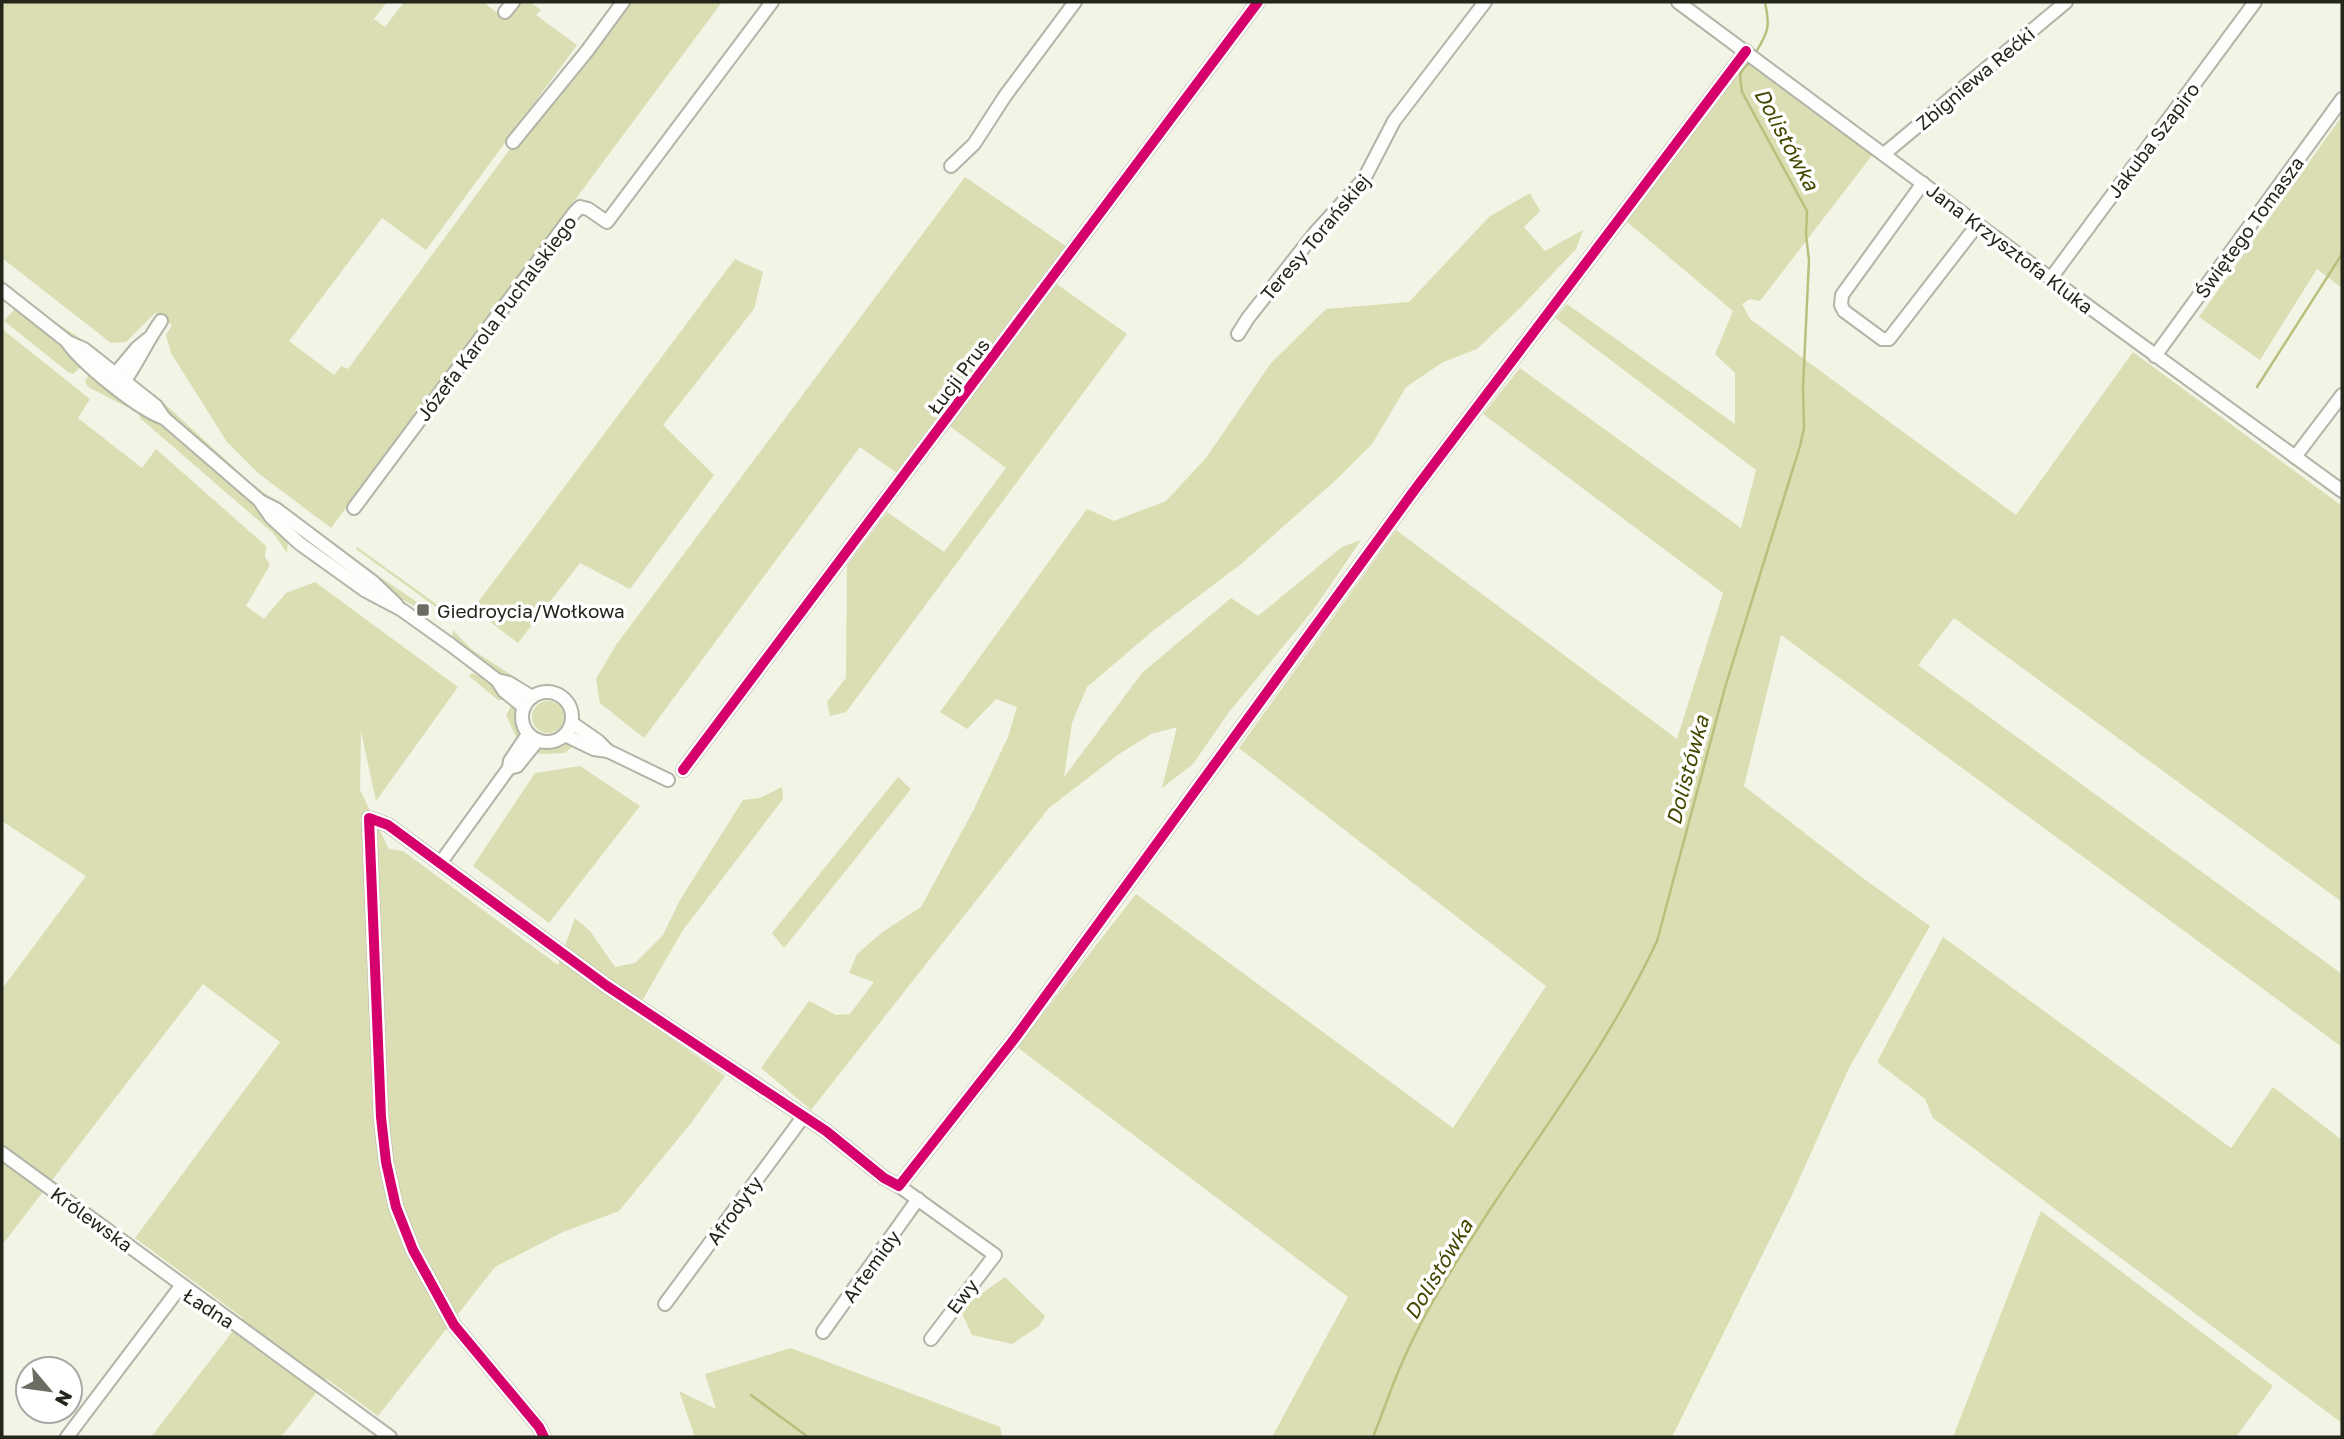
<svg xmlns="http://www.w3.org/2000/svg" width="2344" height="1439" viewBox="0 0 2344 1439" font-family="'Golos Text',sans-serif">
<rect width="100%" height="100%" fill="#f2f4e6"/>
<!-- green -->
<g fill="#dadeb2">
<path d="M 2,2 L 387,2 L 374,19 L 385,27 L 404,2 L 483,2 L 504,18 L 517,2 L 530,2 L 541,10 L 536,15 L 577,45 L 426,250 L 382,218 L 289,341 L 334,375 L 341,366 L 348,369 L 524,130 L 628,2 L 722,2 L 331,528 L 258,473 L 227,442 L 171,353 L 166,335 L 172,325 L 155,313 L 126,342 L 111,343 L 2,258 Z"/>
<path d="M 1743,58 L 1873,154 L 1760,301 L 1750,299 L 1742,304 L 1750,319 L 2016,515 L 2133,352 L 2342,506 L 2342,902 L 1954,618 L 1918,665 L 2342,974 L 2342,1047 L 1781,635 L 1744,786 L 1864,879 L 1930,926 L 1848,1070 L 1793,1193 L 1672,1437 L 1272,1437 L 1348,1297 L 1017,1047 L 1136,894 L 1453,1128 L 1546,986 L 1239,748 L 1396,530 L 1677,739 L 1723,593 L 1483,414 L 1520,368 L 1741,528 L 1756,470 L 1555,318 L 1567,304 L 1735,424 L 1735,373 L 1715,354 L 1733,311 L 1626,221 Z"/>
<path d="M 2342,116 L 2342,288 L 2317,269 L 2260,360 L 2199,317 Z"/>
<path d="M 965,177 L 1073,251 L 1051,280 L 1127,334 L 846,712 L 830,716 L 827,702 L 846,678 L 847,565 L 887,512 L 944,552 L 1006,468 L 939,418 L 897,473 L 860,447 L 644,738 L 600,703 L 596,679 L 616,645 Z"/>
<path d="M 1530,193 L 1540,211 L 1524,227 L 1545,251 L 1583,230 L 1576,249 L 1520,308 L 1477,349 L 1443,362 L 1406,387 L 1372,444 L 1336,480 L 1241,564 L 1154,630 L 1087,687 L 1072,723 L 1064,777 L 1142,673 L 1231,598 L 1258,616 L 1342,547 L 1361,540 L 1314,609 L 1229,712 L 1193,764 L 1162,788 L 1177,727 L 1151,734 L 1119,754 L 1049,808 L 811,1110 L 761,1068 L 809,1001 L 836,1015 L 850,1014 L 874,982 L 849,973 L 857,954 L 884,931 L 921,907 L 973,811 L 1008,737 L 1017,707 L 996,699 L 967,729 L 940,712 L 1087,509 L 1114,521 L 1166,501 L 1206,458 L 1271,363 L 1326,309 L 1409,302 L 1489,217 Z"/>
<path d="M 735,259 L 763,272 L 754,309 L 663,425 L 714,475 L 630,589 L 580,563 L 518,643 L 473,609 Z"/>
<path d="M 2,280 L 51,319 L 96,349 L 94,352 L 60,330 L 2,284 Z"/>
<path d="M 16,308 L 83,365 L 73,374 L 68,372 L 4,321 Z"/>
<path d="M 2,329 L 90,399 L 78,418 L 142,468 L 156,449 L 266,546 L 265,557 L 270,565 L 246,606 L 264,619 L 286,593 L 315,582 L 458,687 L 376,801 L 361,731 L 360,790 L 389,849 L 403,851 L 558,965 L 575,918 L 590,931 L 615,967 L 635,963 L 663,935 L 680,900 L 743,800 L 760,798 L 782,787 L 783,799 L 683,930 L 635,1013 L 725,1076 L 691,1123 L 619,1211 L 563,1232 L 495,1267 L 378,1416 L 327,1379 L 281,1437 L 151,1437 L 243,1318 L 135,1238 L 280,1042 L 203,984 L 2,1245 L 2,989 L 86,876 L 2,821 Z"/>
<path d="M 91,372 L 133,405 L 127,407 L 88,387 L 85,381 Z"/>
<path d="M 154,394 L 251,483 L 342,550 L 339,551 L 248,483 L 152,397 Z"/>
<path d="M 141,411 C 195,446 246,492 288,541 L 287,553 L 273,533 L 141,419 L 139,415 Z"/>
<path d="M 357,547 L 450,614 L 451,618 L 356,549 Z"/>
<path d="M 380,577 L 417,602 L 414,606 L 393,594 L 377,581 Z"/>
<path d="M 453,630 L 471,649 L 518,679 L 516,683 L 486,665 L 452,637 Z"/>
<path d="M 472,673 L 486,680 L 505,697 L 503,700 L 498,700 L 469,676 Z"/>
<circle cx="548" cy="717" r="16"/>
<path d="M 513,703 C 519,713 524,729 517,739 L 506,715 Z"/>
<path d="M 565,743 L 575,744 L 565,753 L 540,754 L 533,752 L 542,747 Z"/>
<path d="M 580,766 L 640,806 L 549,923 L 473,866 L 535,773 Z"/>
<path d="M 898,777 L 911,789 L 784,948 L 772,933 Z"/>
<path d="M 1943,937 L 2231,1148 L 2273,1087 L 2342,1140 L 2342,1423 L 1933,1118 L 1925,1099 L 1877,1062 Z"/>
<path d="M 2041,1211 L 2273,1386 L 2236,1437 L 1953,1437 Z"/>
<path d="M 1005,1277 L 1045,1316 L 1039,1326 L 1012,1344 L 972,1335 L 960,1309 Z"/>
<path d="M 791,1348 L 1000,1427 L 1002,1437 L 695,1437 L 679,1391 L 716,1409 L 705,1374 Z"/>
</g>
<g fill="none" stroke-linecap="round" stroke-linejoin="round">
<!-- stream -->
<g stroke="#babf7d" stroke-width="2.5">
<path d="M 1756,52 C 1769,31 1770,26 1765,2"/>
<path d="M 2257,387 L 2342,254"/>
<path d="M 751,1395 L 808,1437"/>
<path d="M 1373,1437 C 1383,1413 1391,1387 1402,1363 C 1424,1311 1458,1259 1489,1211 C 1547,1123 1612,1038 1657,941 L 1726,684 L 1800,446 L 1804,428 L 1803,387 L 1809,260 L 1806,235 L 1807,211 L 1742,92 C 1741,77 1736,75 1748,64"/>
</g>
<!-- minor casing -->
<g stroke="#b2b4a8" stroke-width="16">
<g id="minor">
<path d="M 1678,2 L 2081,301 L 2342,491"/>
<path d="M 505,12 L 513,2"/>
<path d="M 513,142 L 587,51 L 623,2"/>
<path d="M 1884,154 L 2066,2"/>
<path d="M 951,166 L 974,144 L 1005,96 L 1075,2"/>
<path d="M 1923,183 L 1842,295 L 1841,305 L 1844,311 L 1882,339 L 1889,339 L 1978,224"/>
<path d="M 2051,278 L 2255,2"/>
<path d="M 2,290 L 68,342 L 84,349 L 156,406 L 164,418 L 259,500 L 271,517 L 299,543 L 366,591 L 402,610 L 451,645 L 497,680 L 504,691 L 524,707"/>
<path d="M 1238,334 L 1248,318 L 1315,233 L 1364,179 L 1394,121 L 1485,2"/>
<path d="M 68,343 C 83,364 139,410 164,418"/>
<path d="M 2155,356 L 2342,99"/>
<path d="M 111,379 L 137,348 L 148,339"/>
<path d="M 121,386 C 137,365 146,342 161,321"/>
<path d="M 2295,457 L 2342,395"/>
<path d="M 262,502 L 276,509 L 373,582 L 397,605"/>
<path d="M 354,508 L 574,213 L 580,207 L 588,209 L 607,222 L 772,2"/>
<path d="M 497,680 L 509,683 L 532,697"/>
<circle cx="547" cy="717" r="25"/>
<path d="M 572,723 L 598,741 L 608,751 L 668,780"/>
<path d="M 565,735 L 594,749 L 608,751"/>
<path d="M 509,768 L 517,766 L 538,740"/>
<path d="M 683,770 L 1258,2"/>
<path d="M 441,862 L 509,768 L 510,761 L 528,734"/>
<path d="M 2,1153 L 390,1437"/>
<path d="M 899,1186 L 995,1255 L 931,1339"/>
<path d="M 665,1304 L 803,1117"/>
<path d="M 823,1332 L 918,1199"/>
<path d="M 67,1437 L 181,1286"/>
<path d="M 544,1437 L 539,1427 L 454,1325 L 413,1250 L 396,1207 L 386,1162 L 381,1117 L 369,818 L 388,825 L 607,986 L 826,1131 L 884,1178 L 899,1186 L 1015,1038 L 1416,488 L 1746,51"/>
</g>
</g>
<!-- minor -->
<use href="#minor" stroke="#fdfdfb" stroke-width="12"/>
<!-- cycleway casing -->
<g stroke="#fff" stroke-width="15">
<g id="cycleway">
<path d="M 683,770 L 1258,2"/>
<path d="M 544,1437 L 539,1427 L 454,1325 L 413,1250 L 396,1207 L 386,1162 L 381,1117 L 369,818 L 388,825 L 607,986 L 826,1131 L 884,1178 L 899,1186 L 1015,1038 L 1416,488 L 1746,51"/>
</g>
</g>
<!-- cycleway -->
<use href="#cycleway" stroke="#d6006c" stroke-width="10"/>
</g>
<!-- markers -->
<rect fill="#6c6d62" stroke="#fff" stroke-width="2.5" x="416" y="603" width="14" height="14" rx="3.5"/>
<g text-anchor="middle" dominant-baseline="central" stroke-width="7" stroke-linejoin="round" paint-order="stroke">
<!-- street labels -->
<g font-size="19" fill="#24251b" stroke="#fff">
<text transform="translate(1975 78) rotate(-40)">Zbigniewa Rećki</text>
<text transform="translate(2153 140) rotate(-53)">Jakuba Szapiro</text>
<text transform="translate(2249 227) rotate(-54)">Świętego Tomasza</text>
<text transform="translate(1315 237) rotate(-50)">Teresy Torańskiej</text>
<text transform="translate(2010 248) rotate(37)">Jana Krzysztofa Kluka</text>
<text transform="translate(496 318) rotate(-53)">Józefa Karola Puchalskiego</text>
<text transform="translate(958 376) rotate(-53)">Łucji Prus</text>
<text transform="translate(734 1210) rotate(-54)">Afrodyty</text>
<text transform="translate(92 1219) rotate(36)">Królewska</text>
<text transform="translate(871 1266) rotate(-54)">Artemidy</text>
<text transform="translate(962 1296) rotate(-53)">Ewy</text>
<text transform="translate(209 1308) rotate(33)">Ładna</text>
</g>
<!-- poi labels -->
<g font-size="19" fill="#24251b" stroke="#fff" text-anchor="start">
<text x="437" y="610">Giedroycia/Wołkowa</text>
</g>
<!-- water labels -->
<g font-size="21" font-style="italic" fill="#444800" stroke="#fff">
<text transform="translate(1787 139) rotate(62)">Dolistówka</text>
<text transform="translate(1687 770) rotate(-75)">Dolistówka</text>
<text transform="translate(1438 1269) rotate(-59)">Dolistówka</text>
</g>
</g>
<!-- border -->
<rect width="2344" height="1439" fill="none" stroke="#24251b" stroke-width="7"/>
<!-- north arrow -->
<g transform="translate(49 1390) rotate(119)"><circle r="33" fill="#ffffff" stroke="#a7a8a4" stroke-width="2"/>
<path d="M0-5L12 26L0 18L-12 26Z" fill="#6c6d62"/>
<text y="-10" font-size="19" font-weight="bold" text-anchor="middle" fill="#24251b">N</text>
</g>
</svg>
